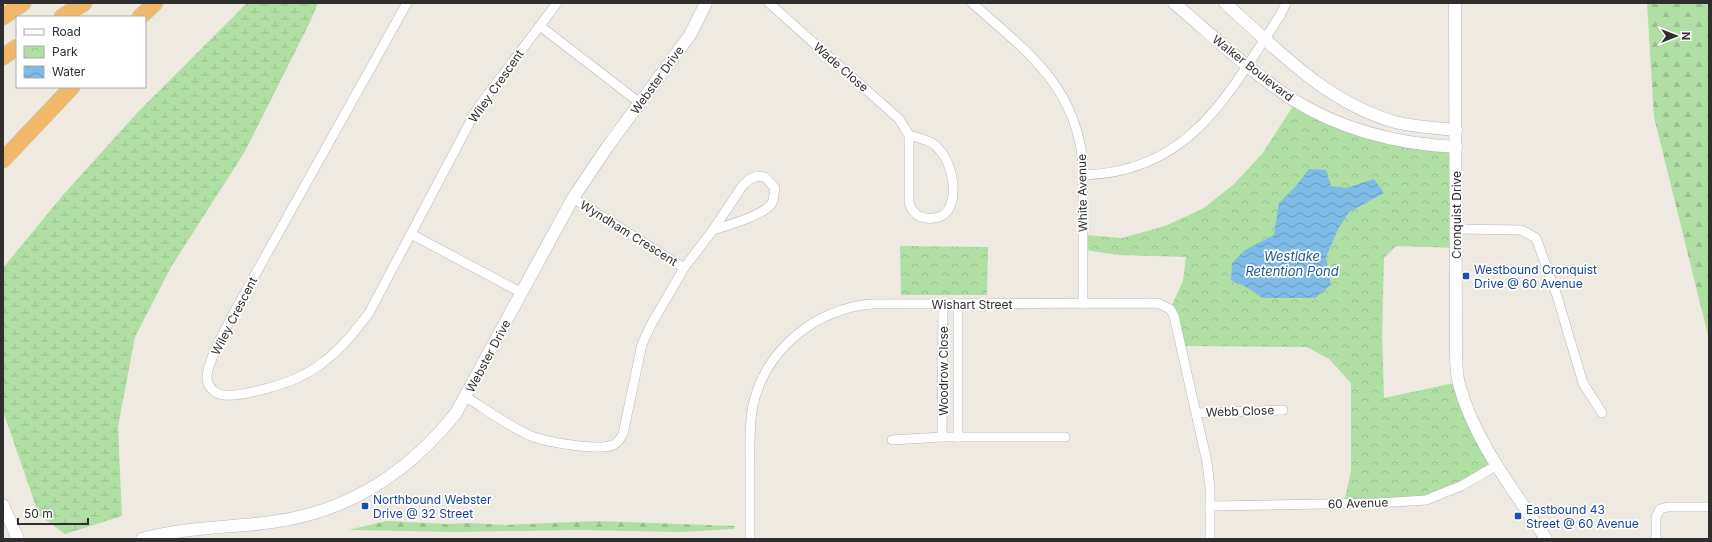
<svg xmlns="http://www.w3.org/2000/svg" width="1712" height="542" viewBox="0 0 1712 542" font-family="Inter,sans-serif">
<defs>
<pattern id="forest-firs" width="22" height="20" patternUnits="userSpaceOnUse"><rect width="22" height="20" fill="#afdfa3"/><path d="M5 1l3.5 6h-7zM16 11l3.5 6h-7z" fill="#97c08d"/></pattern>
<pattern id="wetland-marsh" width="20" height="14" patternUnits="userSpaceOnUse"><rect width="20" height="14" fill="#afdfa3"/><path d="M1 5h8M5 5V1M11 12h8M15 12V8" fill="none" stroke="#97c08d"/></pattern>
<pattern id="park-crowns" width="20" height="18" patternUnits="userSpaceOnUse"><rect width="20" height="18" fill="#afdfa3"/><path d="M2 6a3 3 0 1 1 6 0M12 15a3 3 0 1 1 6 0" fill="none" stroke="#97c08d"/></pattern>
<pattern id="water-waves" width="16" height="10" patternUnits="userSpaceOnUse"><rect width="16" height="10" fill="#7ebbe6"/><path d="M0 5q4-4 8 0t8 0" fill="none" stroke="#6898bb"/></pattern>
</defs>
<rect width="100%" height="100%" fill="#eeeae2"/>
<!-- forest -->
<g fill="url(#forest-firs)">
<path d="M 1647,3 L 1709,3 L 1709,339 L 1654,117 Z"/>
<path d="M 387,521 L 446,524 L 472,523 L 505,525 L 598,521 L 735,526 L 734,529 L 681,532 L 577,530 L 456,532 L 348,530 Z"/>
</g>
<!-- wetland -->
<path fill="url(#wetland-marsh)" d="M 247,3 L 318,3 L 310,22 L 244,153 L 171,267 L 135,337 L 118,427 L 122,516 L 65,534 L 39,515 L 3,411 L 3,268 L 63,195 L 137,113 Z"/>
<!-- park -->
<g fill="url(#park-crowns)">
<path d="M 1295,103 L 1321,119 L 1456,147 L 1457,248 L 1396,246 L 1384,258 L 1382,334 L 1384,398 L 1459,382 L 1497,465 L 1426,500 L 1344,504 L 1351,470 L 1351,383 L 1329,359 L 1307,347 L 1181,346 L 1170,309 L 1183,281 L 1186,257 L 1119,255 L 1085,250 L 1086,235 L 1122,238 L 1165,226 L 1204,208 L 1234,184 L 1262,154 Z"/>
<path d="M 900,246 L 988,247 L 987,295 L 901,295 Z"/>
</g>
<!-- water -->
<path fill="url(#water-waves)" d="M 1309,169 L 1326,170 L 1331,186 L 1346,188 L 1374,179 L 1384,193 L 1349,212 L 1338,229 L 1326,257 L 1331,285 L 1315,298 L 1263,298 L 1246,287 L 1231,280 L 1232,263 L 1245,250 L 1274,235 L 1279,203 L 1296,186 Z"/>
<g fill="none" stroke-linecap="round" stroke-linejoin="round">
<!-- street casing -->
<g stroke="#b5b6c0" stroke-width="10">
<g id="street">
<path d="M 407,3 L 237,307 C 229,322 205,365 207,380 C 209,388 215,394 224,395 C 242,397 287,384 303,375 C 311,371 319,366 326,360 C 343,347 356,330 369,313 L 477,109 L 557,3"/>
<path d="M 769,3 L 899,119 L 909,135 L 909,203 C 910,205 911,209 913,211 C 921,221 941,221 948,210 C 960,191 950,153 930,142 C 923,139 916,137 909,135"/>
<path d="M 972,3 C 1026,51 1076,85 1083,164 L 1083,304"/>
<path d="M 540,26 L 640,103"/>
<path d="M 1084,175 C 1191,172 1228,94 1281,14 L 1286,3"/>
<path d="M 573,198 L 684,268"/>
<path d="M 1456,229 L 1521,230 L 1536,238 L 1557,296 L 1583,383 L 1602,413"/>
<path d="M 411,234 L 522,293"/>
<path d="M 958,305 L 958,437"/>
<path d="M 466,397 C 487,410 508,426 531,436 C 546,442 598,451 613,445 C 618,443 620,439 623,434 L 642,344 L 652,323 L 684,268 L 713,230 L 743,185 L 750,179 L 757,176 L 765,177 L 775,188 C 774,192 774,199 772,203 C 765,215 726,226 713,230"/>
<path d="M 1197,413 L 1283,410"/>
<path d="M 942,437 L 943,305"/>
<path d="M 892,440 L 942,437 L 1065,437"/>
<path d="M 1210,506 L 1379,503 L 1426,500 L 1463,485 L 1497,465"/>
<path d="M 750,539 C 750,514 750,488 750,463 C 750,444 749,424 753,405 C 766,349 815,309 872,304 L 1158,303 L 1170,309 L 1174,316 L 1207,462 L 1210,488 L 1210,539"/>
<path d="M 1656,539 L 1656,517 L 1660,509 L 1668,507 L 1709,507"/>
</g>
</g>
<!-- secondary casing -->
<g stroke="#b5b6c0" stroke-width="13">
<g id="secondary">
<path d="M 1174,3 C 1212,35 1249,71 1292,99 C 1341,130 1399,144 1456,147"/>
<path d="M 1225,3 C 1278,50 1325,102 1395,122 C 1415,127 1435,128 1456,130"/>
<path d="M 1455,3 L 1456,350 C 1456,361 1456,373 1459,384 C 1474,441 1514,490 1546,539"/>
<path d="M 3,505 L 18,539"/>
<path d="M 142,539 C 184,527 229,528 272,522 C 348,512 409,472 456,413 L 573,198 L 608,146 L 690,35 L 706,3"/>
</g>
</g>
<!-- highway casing -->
<g stroke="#c9c9c9" stroke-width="17">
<g id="highway">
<path d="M 3,17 L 23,3"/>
<path d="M 62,17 L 84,3"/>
<path d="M 140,17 L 155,3"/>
<path d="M 3,57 L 17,47"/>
<path d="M 3,160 L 72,87"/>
</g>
</g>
<!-- street -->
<use href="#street" stroke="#fff" stroke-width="9"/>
<!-- secondary -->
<use href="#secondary" stroke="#fff" stroke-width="12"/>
<!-- highway -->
<use href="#highway" stroke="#f2b869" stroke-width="16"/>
</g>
<!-- markers -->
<g fill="#1a4fb4" stroke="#fff" stroke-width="1.5">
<rect x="1462" y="272" width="8" height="8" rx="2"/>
<rect x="361" y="502" width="8" height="8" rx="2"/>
<rect x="1514" y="512" width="8" height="8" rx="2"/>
</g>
<g text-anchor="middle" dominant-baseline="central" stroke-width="3.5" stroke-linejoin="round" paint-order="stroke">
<!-- street labels -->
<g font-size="12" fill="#2e2e2e" stroke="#fff">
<text transform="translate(841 67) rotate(41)">Wade Close</text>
<text transform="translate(1253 68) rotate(38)">Walker Boulevard</text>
<text transform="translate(657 80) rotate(-54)">Webster Drive</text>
<text transform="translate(496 86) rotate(-55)">Wiley Crescent</text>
<text transform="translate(1082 193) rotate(-91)">White Avenue</text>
<text transform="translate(1456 215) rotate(-90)">Cronquist Drive</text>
<text transform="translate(629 233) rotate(32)">Wyndham Crescent</text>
<text x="972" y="304">Wishart Street</text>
<text transform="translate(234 316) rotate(-63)">Wiley Crescent</text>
<text transform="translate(488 356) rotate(-62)">Webster Drive</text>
<text transform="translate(943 371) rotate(-90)">Woodrow Close</text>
<text transform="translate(1240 411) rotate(-2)">Webb Close</text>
<text transform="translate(1358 503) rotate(-2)">60 Avenue</text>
</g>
<!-- transit labels -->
<g font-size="12" fill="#164399" stroke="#fff" text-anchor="start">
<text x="1474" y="269">Westbound Cronquist<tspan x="1474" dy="14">Drive @ 60 Avenue</tspan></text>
<text x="373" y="499">Northbound Webster<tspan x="373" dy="14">Drive @ 32 Street</tspan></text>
<text x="1526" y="509">Eastbound 43<tspan x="1526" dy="14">Street @ 60 Avenue</tspan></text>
</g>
<!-- water labels -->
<g font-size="13" font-style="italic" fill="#195997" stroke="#fff">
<text x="1292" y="256">Westlake<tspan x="1292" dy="15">Retention Pond</tspan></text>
</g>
</g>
<!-- border -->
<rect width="1712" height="542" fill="none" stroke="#2e2e2e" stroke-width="8"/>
<!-- legend -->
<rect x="16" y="16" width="130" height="72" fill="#ffffff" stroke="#ababab"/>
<rect x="24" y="29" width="20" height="6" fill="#ffffff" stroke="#ababab"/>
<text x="52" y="36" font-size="12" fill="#2e2e2e">Road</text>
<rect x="24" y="46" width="20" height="12" fill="url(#park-crowns)" stroke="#ababab"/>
<text x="52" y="56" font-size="12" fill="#2e2e2e">Park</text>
<rect x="24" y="66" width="20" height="12" fill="url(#water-waves)" stroke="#ababab"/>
<text x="52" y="76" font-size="12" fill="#2e2e2e">Water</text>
<!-- north arrow -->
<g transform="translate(1676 36) rotate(90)" stroke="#ffffff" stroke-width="3" paint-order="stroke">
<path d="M0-3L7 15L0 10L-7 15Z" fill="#2e2e2e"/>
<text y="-6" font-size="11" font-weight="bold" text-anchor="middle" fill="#2e2e2e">N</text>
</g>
<!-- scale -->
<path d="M18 518v6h70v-6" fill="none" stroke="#2e2e2e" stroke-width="2"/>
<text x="24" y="518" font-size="12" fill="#2e2e2e" stroke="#ffffff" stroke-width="3" paint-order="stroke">50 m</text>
</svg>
